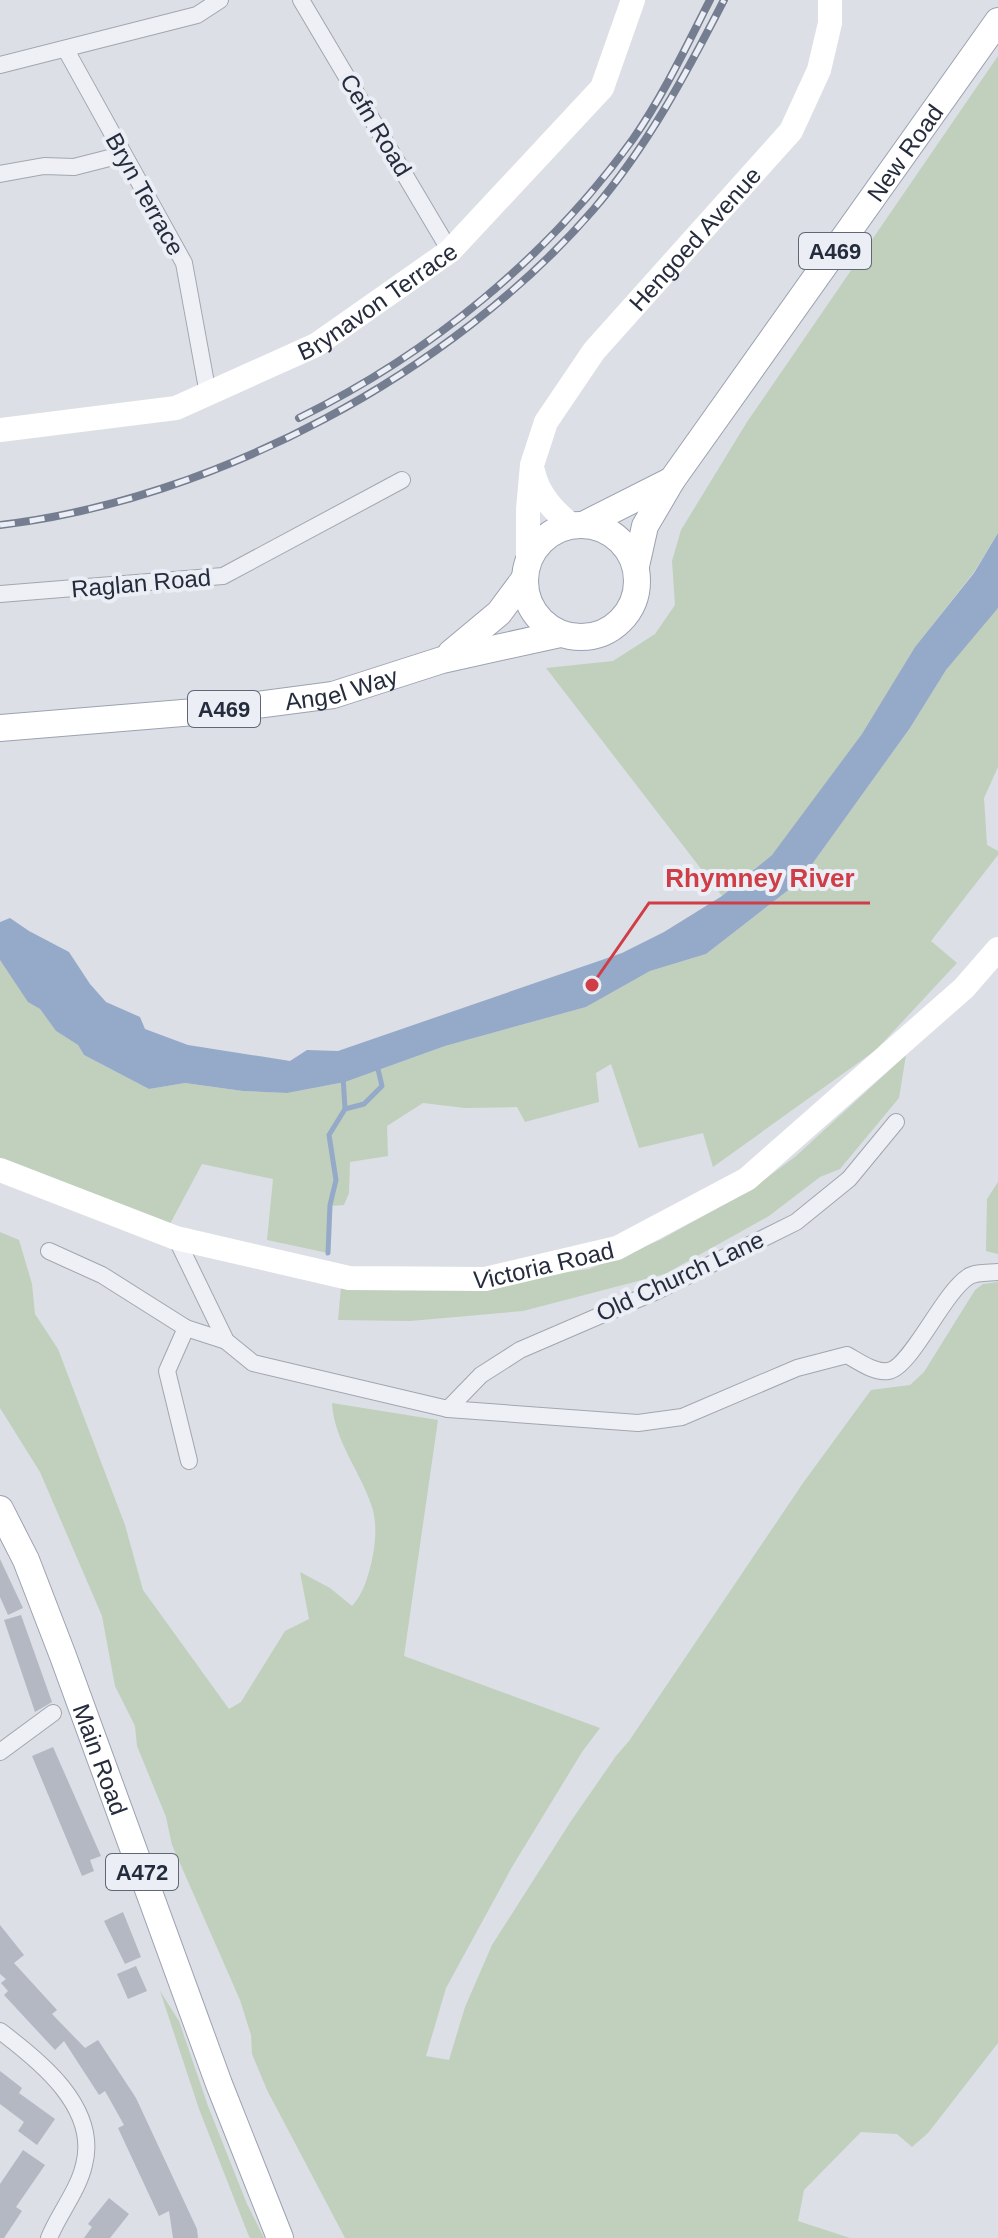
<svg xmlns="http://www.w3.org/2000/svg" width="998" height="2238" viewBox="0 0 998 2238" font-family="Helvetica,sans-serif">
<rect width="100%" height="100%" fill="#dcdfe6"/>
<!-- green -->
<g fill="#c0d0bd">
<path d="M 998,56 L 998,533 L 974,572 L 915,647 L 863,734 L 797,825 L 772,855 L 722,896 L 546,668 L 613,661 L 655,634 L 675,605 L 672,561 L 681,530 L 747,422 Z"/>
<path d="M 998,607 L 998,767 L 984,798 L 987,845 L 998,851 L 998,855 L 931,941 L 957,963 L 876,1050 L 713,1167 L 703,1133 L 639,1148 L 611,1064 L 596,1073 L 599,1102 L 525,1122 L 517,1107 L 465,1108 L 423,1103 L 387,1126 L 388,1156 L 350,1162 L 349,1193 L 344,1205 L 330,1206 L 328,1253 L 267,1240 L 273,1179 L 202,1164 L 170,1224 L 0,1164 L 0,960 L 28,1001 L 40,1009 L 56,1031 L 78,1045 L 84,1055 L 149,1089 L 185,1083 L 243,1091 L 287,1093 L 345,1082 L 445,1046 L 586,1007 L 650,971 L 706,954 L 800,881 L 910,728 L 946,670 Z"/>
<path d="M 906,1055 L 899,1098 L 840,1169 L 820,1177 L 769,1216 L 665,1274 L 523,1311 L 410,1321 L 338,1320 L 341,1287 L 450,1289 L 589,1269 L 660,1240 L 752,1189 L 796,1156 Z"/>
<path d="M 998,1182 L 998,1254 L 986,1251 L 987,1199 Z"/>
<path d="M 0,1232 L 19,1240 L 32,1284 L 35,1314 L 58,1349 L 125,1525 L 143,1590 L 229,1709 L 241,1702 L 285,1631 L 309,1619 L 300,1572 L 330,1588 L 352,1606 C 362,1595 366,1583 370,1568 C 375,1550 378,1525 372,1507 C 361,1472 334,1441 332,1403 L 438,1420 L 404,1656 L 600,1728 L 582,1752 L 512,1867 L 446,1988 L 426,2056 L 449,2060 L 465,2007 L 492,1945 L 571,1821 L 616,1756 L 629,1741 L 803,1483 L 871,1390 L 910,1385 L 924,1372 L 975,1290 L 983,1284 L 998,1282 L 998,2043 L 928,2133 L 912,2147 L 897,2134 L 861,2132 L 804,2190 L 798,2221 L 850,2238 L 345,2238 L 267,2090 L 252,2054 L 251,2035 L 240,2000 L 172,1845 L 166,1817 L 137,1746 L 135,1726 L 115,1686 L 102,1616 L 40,1472 L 0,1408 Z"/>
<path d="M 160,1991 L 179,2021 L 208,2106 L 247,2204 L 264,2238 L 250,2238 L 248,2234 L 199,2109 Z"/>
</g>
<!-- water -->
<path fill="#95a9c8" d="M 998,533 L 998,608 L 946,670 L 910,728 L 800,881 L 706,954 L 650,971 L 586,1007 L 445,1046 L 345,1082 L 287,1093 L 243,1091 L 185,1083 L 149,1089 L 84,1055 L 78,1045 L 56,1031 L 40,1009 L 28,1002 L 0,960 L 0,922 L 10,918 L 29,931 L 69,952 L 90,984 L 106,1002 L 140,1017 L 145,1029 L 188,1045 L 290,1061 L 307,1050 L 338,1051 L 622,953 L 664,932 L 722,896 L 772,855 L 862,734 L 915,647 L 974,573 Z"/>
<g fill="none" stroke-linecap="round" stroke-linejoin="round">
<!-- stream -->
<g stroke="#95a9c8" stroke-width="5">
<path d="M 345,1109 L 364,1104 L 382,1086 L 377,1065"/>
<path d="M 328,1253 L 330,1205 L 336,1180 L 329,1135 L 345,1109 L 343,1076"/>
</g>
</g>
<!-- building -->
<g fill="#b3b8c3">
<path d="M 0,1559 L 23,1608 L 8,1615 L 0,1597 Z"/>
<path d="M 21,1615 L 52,1702 L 35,1712 L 4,1620 Z"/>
<path d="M 53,1747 L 101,1856 L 90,1860 L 94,1871 L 82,1876 L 32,1756 Z"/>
<path d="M 123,1912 L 141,1957 L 125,1964 L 104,1921 Z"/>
<path d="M 0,1925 L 24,1955 L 14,1963 L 57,2010 L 52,2014 L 85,2048 L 98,2040 L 136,2098 L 197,2229 L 198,2238 L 173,2238 L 169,2211 L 159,2216 L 118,2128 L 124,2125 L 105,2091 L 99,2095 L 64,2041 L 55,2050 L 4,1995 L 8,1991 L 1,1983 L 6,1979 L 0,1974 Z"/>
<path d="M 136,1966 L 147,1991 L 128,1999 L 117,1974 Z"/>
<path d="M 0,2071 L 22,2088 L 19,2093 L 55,2119 L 37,2145 L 18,2131 L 24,2122 L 0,2104 Z"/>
<path d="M 23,2150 L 45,2165 L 16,2207 L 22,2211 L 4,2238 L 0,2238 L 0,2184 Z"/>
<path d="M 109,2198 L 129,2214 L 110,2238 L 84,2238 L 92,2227 L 88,2224 Z"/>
</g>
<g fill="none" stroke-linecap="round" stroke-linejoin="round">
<!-- street casing -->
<g stroke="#a1a6b0" stroke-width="18">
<g id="street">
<path d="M 301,0 L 450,251"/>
<path d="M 66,50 L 184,263 L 208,394"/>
<path d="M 0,65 L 197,15 L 220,0"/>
<path d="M 0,174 L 44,166 L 74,167 L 121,155"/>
<path d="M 0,594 L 223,576 L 402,480"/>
<path d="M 176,1238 L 226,1341 L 253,1363 L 448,1409 L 638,1423 L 682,1417 L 797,1368 L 847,1355 C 858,1361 874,1373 888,1371 C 910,1369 943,1293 968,1277 C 975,1272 989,1273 998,1272"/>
<path d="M 49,1251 L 102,1275 L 186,1328"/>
<path d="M 448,1409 L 481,1375 L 520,1350 L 657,1291 L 796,1222 L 849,1179 L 896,1122"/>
<path d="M 189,1461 L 167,1371 L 186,1328 L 226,1341"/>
<path d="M 0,1752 L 53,1713"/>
<path d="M 0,2031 C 40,2061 99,2108 84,2165 C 78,2191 59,2213 49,2238"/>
</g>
</g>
<!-- primary casing -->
<g stroke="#9ba2b2" stroke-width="28">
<g id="primary">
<circle cx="581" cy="581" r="56"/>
<path d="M 583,525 L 672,480"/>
<path id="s4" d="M 636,566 L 645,526 L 672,480 L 998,21"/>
<path d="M 451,653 L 499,613 L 525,578"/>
<path id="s5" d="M 0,728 L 219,710 L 333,695 L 442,660 L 560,634"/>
<path id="s6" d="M 0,1509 L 26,1560 L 63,1656 L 219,2084 L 280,2238"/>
</g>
</g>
<!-- street -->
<use href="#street" stroke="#eef0f5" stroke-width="16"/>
<!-- secondary -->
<g stroke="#fff" stroke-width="24">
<path id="s1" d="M 0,430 L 176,408 L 316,345 L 450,251 L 602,88 L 633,0"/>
<path d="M 533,471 C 538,495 554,511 572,526"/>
<path id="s2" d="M 528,561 L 528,509 L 532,465 L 546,422 L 594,351 L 791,131 L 819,70 L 830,23 L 830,0"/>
<path id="s3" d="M 0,1170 L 176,1238 L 349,1278 L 485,1279 L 617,1248 L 747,1179 L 964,988 L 998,949"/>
</g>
<!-- primary -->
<use href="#primary" stroke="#fff" stroke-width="26"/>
<!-- rail casing -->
<g stroke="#757d90" stroke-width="8">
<g id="rail">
<path d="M 299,418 C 431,353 547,258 633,139 C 663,96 686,47 710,0"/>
<path d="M 0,525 C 214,500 452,373 593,210 C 647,147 686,74 724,0"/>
</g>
</g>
<!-- rail -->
<use href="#rail" stroke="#ebeef4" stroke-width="5" stroke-dasharray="15" stroke-linecap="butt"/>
</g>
<g text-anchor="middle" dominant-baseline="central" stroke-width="8" stroke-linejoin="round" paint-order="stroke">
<!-- shield labels -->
<g fill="#ebeef4" stroke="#606674" stroke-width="2">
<rect x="799" y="233" width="72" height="36" rx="6"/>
<rect x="188" y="691" width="72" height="36" rx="6"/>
<rect x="106" y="1854" width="72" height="36" rx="6"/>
</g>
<g font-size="22" font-weight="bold" fill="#252c3d">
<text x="835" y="251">A469</text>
<text x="224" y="709">A469</text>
<text x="142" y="1872">A472</text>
</g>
<!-- street labels -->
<g font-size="24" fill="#252c3d" stroke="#ebeef4">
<text transform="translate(376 125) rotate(59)">Cefn Road</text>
<text stroke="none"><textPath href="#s4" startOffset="496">New Road</textPath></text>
<text transform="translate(145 194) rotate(61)">Bryn Terrace</text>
<text stroke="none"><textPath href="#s2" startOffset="378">Hengoed Avenue</textPath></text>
<text stroke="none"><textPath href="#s1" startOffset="406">Brynavon Terrace</textPath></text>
<text transform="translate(141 583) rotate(-5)">Raglan Road</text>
<text stroke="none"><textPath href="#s5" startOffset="344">Angel Way</textPath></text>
<text stroke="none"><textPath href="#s3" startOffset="562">Victoria Road</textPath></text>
<text transform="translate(680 1276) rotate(-25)">Old Church Lane</text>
<text stroke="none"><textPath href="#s6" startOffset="270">Main Road</textPath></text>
</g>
</g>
<!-- callouts -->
<path fill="none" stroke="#cf3d46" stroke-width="3" d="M592 985L649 903H870"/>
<circle fill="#cf3d46" stroke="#ebeef4" stroke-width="3" cx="592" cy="985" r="8"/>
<g font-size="26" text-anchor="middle" font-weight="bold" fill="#cf3d46" stroke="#ebeef4" stroke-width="8" stroke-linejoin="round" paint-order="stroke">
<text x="760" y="887">Rhymney River</text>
</g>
</svg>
